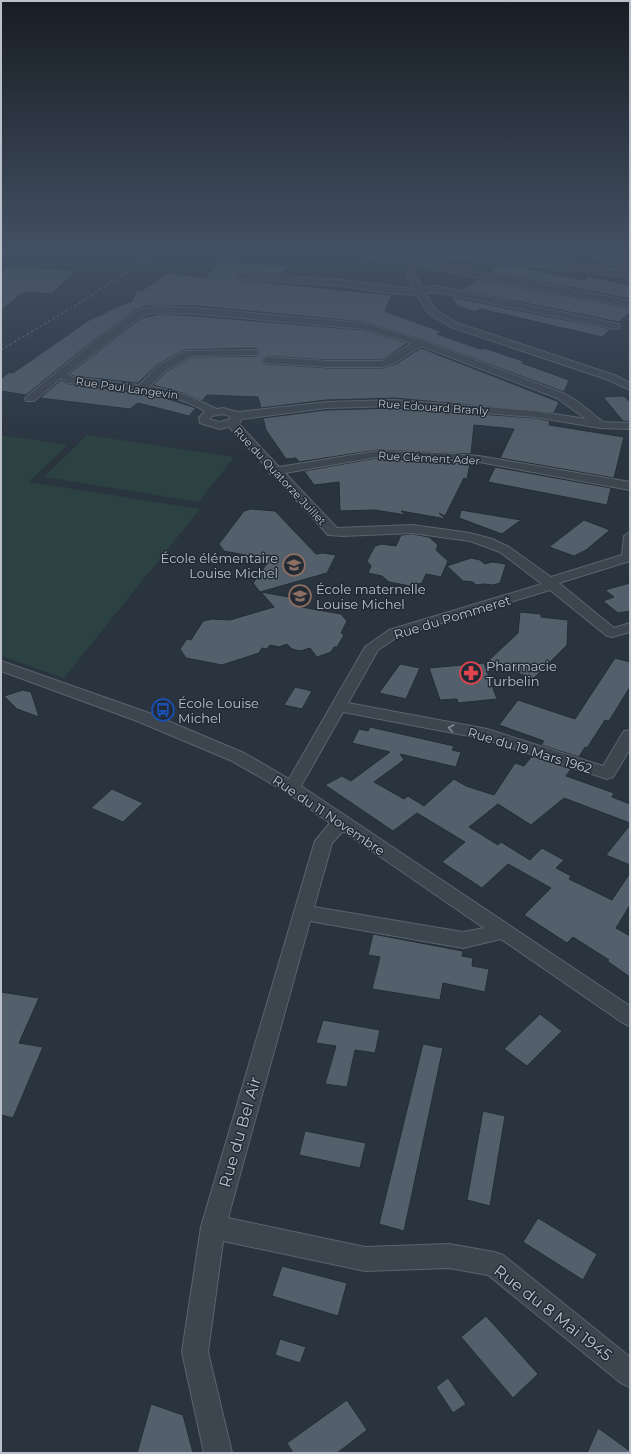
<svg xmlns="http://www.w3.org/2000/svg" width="631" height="1454" viewBox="0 0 631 1454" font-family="Montserrat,sans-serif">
<rect width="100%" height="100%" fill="#29343f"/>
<!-- green -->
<g fill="#2c4141">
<path d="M 1,435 L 67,445 L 29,482 L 200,509 L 64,678 L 1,656 Z"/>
<path d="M 87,435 L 234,457 L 199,502 L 44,477 Z"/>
</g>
<!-- building -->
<g fill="#535f6a" stroke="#242d37">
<path d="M 518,252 L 524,252 L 546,256 L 541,259 L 509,257 Z"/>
<path d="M 226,262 L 289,266 L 284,274 L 240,272 L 236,276 L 241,280 L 392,295 L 385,311 L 442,332 L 437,334 L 480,349 L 484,348 L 526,362 L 522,363 L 569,380 L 564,392 L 424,340 L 363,322 L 197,306 L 146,306 L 133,312 L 84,348 L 26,395 L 1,391 L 1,379 L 9,372 L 13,373 L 89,320 L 128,302 L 131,303 L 137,290 L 143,290 L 168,273 L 205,278 L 218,263 Z"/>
<path d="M 500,264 L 531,267 L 529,269 L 584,280 L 588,276 L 630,285 L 630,299 L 489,272 Z"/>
<path d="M 8,266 L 75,271 L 52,294 L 24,292 L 1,310 L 1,272 Z"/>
<path d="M 478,279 L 630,308 L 630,312 L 619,322 L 461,290 Z"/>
<path d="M 451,297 L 611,329 L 602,337 L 481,309 L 475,312 L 458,306 Z"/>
<path d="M 160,314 L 197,316 L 363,330 L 408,343 L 382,360 L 328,360 L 267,356 L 261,361 L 267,364 L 328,368 L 382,368 L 396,364 L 421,348 L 559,402 L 554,413 L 395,398 L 326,400 L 261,408 L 258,397 L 207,395 L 202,401 L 186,394 L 153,385 L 167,371 L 192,357 L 257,356 L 259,354 L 258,350 L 253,348 L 185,350 L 157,365 L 138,383 L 73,376 L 70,373 L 141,318 Z"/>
<path d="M 61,380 L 69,384 L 156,395 L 196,408 L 189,416 L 138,403 L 130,409 L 40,398 Z"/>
<path d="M 624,396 L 630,402 L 630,422 L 623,421 L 603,397 Z"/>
<path d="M 395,408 L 535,418 L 550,421 L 549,425 L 624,437 L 614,478 L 500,458 L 514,429 L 474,425 L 471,454 L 377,450 L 299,462 L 296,458 L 286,459 L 266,430 L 263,418 L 326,410 Z"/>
<path d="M 377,458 L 470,463 L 467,479 L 464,478 L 445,516 L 439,513 L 446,519 L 401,511 L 406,515 L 375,510 L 340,511 L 339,482 L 314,485 L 304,471 Z"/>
<path d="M 495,467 L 611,488 L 607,505 L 488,482 Z"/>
<path d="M 251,509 L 275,511 L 316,554 L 323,553 L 336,555 L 327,573 L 260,592 L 253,583 L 268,562 L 258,560 L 260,558 L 224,551 L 219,544 L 244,511 Z"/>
<path d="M 461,510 L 521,520 L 502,534 L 459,518 Z"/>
<path d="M 584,520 L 610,530 L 586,550 L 574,556 L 549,547 Z"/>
<path d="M 412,534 L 429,537 L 438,545 L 436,550 L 448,561 L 441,577 L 426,574 L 422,583 L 410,586 L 389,582 L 382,576 L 368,573 L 371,566 L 367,561 L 375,546 L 382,544 L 396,546 L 401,535 Z"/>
<path d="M 471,558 L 480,560 L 485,564 L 492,562 L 506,564 L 500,583 L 493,585 L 483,584 L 476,585 L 473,582 L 463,581 L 447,566 Z"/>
<path d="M 630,583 L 630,611 L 618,613 L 603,601 L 614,597 L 605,590 Z"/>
<path d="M 261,592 L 305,600 L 301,607 L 341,614 L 347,621 L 341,633 L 344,635 L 337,647 L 334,647 L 331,652 L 317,657 L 310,648 L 300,651 L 292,649 L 287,644 L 279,647 L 270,645 L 267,649 L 262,648 L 259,653 L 222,665 L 186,658 L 180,649 L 187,639 L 191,640 L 203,621 L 212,619 L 230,620 L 274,607 Z"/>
<path d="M 520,612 L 541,614 L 541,617 L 568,620 L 567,645 L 533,679 L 488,661 L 518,633 Z"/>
<path d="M 615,658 L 630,662 L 630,687 L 609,721 L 605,720 L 587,748 L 585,747 L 579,757 L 541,745 L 544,741 L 499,725 L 518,700 L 575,719 Z"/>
<path d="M 484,663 L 497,699 L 458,703 L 457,699 L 440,700 L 429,668 Z"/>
<path d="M 400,664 L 420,668 L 406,699 L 379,693 Z"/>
<path d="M 295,687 L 312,691 L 302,709 L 284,705 Z"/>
<path d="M 23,690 L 31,692 L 39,717 L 17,709 L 4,696 Z"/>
<path d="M 370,727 L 454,746 L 452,750 L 461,752 L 456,767 L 400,754 L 404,760 L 374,782 L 404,799 L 408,796 L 424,806 L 454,779 L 466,786 L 494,795 L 515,763 L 524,766 L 532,756 L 571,769 L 566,776 L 614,793 L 612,797 L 630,804 L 630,823 L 564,798 L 531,825 L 498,804 L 469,827 L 498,845 L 501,842 L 530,860 L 542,848 L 564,860 L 556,868 L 571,876 L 569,879 L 612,900 L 630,873 L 630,905 L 616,928 L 630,936 L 630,977 L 607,961 L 609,960 L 573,937 L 567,943 L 524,915 L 551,888 L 508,864 L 482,888 L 442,862 L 465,842 L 417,813 L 393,831 L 325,785 L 342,776 L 351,781 L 390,752 L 352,743 L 359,729 L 368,731 Z"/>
<path d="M 112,789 L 143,803 L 123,822 L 91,808 Z"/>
<path d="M 630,825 L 630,865 L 606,855 Z"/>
<path d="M 373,934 L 463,951 L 462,956 L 473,958 L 472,966 L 489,969 L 485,992 L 443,983 L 440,1000 L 372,989 L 380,957 L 368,955 Z"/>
<path d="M 1,992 L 39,998 L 19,1043 L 43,1047 L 13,1118 L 1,1115 Z"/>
<path d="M 540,1014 L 562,1031 L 527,1066 L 504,1049 Z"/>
<path d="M 323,1020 L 380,1030 L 375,1053 L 355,1050 L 347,1087 L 325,1084 L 336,1046 L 316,1043 Z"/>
<path d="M 423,1044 L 443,1048 L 404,1231 L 379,1224 Z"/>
<path d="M 483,1111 L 505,1116 L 490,1206 L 467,1200 Z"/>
<path d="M 305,1131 L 366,1143 L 360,1168 L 299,1155 Z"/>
<path d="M 538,1218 L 597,1254 L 583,1280 L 523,1242 Z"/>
<path d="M 282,1266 L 347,1283 L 338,1316 L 272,1296 Z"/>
<path d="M 486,1316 L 538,1374 L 513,1398 L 461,1337 Z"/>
<path d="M 280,1339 L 306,1347 L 300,1363 L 275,1355 Z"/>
<path d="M 448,1378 L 466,1404 L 453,1413 L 436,1387 Z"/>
<path d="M 347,1400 L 367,1430 L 337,1453 L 293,1453 L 287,1443 Z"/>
<path d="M 151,1404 L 183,1415 L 193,1453 L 137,1453 Z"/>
<path d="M 598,1428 L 630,1451 L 630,1453 L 587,1453 Z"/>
</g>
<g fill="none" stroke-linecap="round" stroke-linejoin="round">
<!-- minor casing -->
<g stroke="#5b646d" stroke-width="2">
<g id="minor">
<path d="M 582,252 L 592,252 L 630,265 L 630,269 L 624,269 Z"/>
<path d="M 433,254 L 543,261 L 630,272 L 630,278 C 585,272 539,266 494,262 C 470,260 445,256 421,262 L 417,259 Z"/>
<path d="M 412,265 L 416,268 L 414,274 L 422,288 L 436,286 L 619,324 L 619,328 L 616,329 L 436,292 L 425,293 L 436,310 L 457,323 L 614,375 L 630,383 L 630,390 L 606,379 L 451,327 L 429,314 L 417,295 L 389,293 L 342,286 L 241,279 L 237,276 L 241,273 L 342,280 L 414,289 L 406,274 L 409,266 Z"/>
<path d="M 160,307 L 197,308 L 363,323 L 424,341 L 565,394 L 577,401 L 603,422 L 630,423 L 630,429 L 600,428 L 535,417 L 395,406 L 326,408 L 242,419 L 239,424 L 279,467 L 377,451 L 440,453 L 479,456 L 630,482 L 630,490 L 479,462 L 440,459 L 377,457 L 285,473 L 337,528 L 412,525 L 470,533 L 492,539 L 509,547 L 551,577 L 622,555 L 624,536 L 630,532 L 630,561 L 559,583 L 614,628 L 630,623 L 630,632 L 612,637 L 607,636 L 550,590 L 399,636 L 378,650 L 348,703 L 487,729 L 603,766 L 624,731 L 630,730 L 630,749 L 613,777 L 607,779 L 601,777 L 485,739 L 343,712 L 301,786 L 630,1006 L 630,1026 L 623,1023 L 501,939 L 463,948 L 310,921 L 228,1218 L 365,1247 L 449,1244 L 494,1252 L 503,1255 L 630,1357 L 630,1387 L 621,1383 L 488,1275 L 449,1268 L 365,1271 L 223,1241 L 208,1352 L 232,1453 L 204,1453 L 182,1352 L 201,1227 L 315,841 L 330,823 L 286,792 L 232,761 L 137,721 L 1,671 L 1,661 L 149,713 L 244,753 L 289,779 L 365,647 L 389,630 L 542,584 L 500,552 L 470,541 L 412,533 L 343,536 L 328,535 L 273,474 L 270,474 L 269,470 L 229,427 L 219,429 L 200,423 L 199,418 L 205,411 C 165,388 114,388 69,383 L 61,378 L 34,401 L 26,401 L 25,399 L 26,397 L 85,349 L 134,313 L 146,308 ZM 160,313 L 197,314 L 363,329 L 412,343 L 382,361 L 328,361 L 267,357 L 262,360 L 267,363 L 328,367 L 382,367 L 395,363 L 421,346 L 557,398 L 586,419 L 535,411 L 395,400 L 326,402 L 238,412 L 223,408 L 217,409 L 186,395 L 150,386 L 166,370 L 192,356 L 257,355 L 258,353 L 257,351 L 253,350 L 186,351 L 158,366 L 139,385 L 72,377 L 68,373 L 140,317 L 148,314 ZM 223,414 L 229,416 L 231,419 L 219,422 L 209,419 L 212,416 ZM 343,831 L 484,928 L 463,932 L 314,907 L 332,843 Z"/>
</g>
</g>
<!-- tertiary casing -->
<g stroke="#5b646d" stroke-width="2">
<path id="tertiary" d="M 354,252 L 372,252 L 400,256 L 418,256 L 426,258 L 431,262 L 630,301 L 630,307 L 424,267 L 420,266 L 417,262 L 391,262 L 355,254 Z"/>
</g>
<!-- minor -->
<use href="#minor" fill="#3d464f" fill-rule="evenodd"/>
<!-- tertiary -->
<use href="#tertiary" fill="#3d464f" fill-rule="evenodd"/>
<!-- rail -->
<path stroke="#606a76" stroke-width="1.5" stroke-dasharray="2.5 2.5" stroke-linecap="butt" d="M 1,350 L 86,299 L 157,252"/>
</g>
<!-- one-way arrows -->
<defs><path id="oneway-chevron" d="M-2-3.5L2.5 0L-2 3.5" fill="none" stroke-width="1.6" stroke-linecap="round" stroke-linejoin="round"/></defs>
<use stroke="#828a93" href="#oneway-chevron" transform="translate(451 728) rotate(-169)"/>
<!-- sky -->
<linearGradient id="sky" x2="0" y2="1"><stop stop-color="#171d23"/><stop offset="0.55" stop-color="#435063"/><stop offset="1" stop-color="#435063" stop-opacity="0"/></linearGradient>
<rect width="631" height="455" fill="url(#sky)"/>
<!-- icons -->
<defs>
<g id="school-ring" transform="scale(1.15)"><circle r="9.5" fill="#222b35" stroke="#8d6e63" stroke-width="1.5"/><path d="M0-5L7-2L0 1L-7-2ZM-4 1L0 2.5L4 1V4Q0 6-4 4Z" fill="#8d6e63"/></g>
<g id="pharmacy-ring" transform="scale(1.15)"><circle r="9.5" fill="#222b35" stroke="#e0444e" stroke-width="1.5"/><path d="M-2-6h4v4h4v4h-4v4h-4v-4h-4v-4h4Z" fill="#e0444e"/></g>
<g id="bus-ring" transform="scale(1.15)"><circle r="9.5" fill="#222b35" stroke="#1a4fb4" stroke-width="1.5"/><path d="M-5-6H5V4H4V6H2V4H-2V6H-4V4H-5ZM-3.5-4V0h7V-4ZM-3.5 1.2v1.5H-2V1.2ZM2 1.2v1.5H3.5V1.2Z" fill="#1a4fb4"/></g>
</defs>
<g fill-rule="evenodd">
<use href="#school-ring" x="294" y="565"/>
<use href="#school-ring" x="300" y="596"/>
<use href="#pharmacy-ring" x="471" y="673"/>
<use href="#bus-ring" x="163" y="710"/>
</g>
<g text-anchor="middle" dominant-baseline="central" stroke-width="3" stroke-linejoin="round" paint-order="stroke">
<!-- far-street labels -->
<g font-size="11" fill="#bac1ca" stroke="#222b35">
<text transform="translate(127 388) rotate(8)">Rue Paul Langevin</text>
<text transform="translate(433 407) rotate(4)">Rue Edouard Branly</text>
<text transform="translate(429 458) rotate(3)">Rue Clément Ader</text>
<text transform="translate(280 476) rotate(47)">Rue du Quatorze Juillet</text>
</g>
<!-- poi labels -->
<g font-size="13" fill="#bac1ca" stroke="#222b35" text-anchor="start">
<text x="278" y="558" text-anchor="end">École élémentaire<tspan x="278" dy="15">Louise Michel</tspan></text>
<text x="316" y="589">École maternelle<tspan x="316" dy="15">Louise Michel</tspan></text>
<text x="486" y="666">Pharmacie<tspan x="486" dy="15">Turbelin</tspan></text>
<text x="178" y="703">École Louise<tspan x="178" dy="15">Michel</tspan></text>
</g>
<!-- street labels -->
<g font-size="13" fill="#bac1ca" stroke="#222b35">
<text transform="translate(452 617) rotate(-17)">Rue du Pommeret</text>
<text transform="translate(530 750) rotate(17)">Rue du 19 Mars 1962</text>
<text transform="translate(329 815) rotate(34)">Rue du 11 Novembre</text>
</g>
<!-- near-street labels -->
<g font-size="16" fill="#bac1ca" stroke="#222b35">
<text transform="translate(240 1132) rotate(-74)">Rue du Bel Air</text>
<text transform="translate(553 1313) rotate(38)">Rue du 8 Mai 1945</text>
</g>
</g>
<!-- border -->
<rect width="631" height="1454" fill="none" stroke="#bac1ca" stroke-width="4"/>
</svg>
